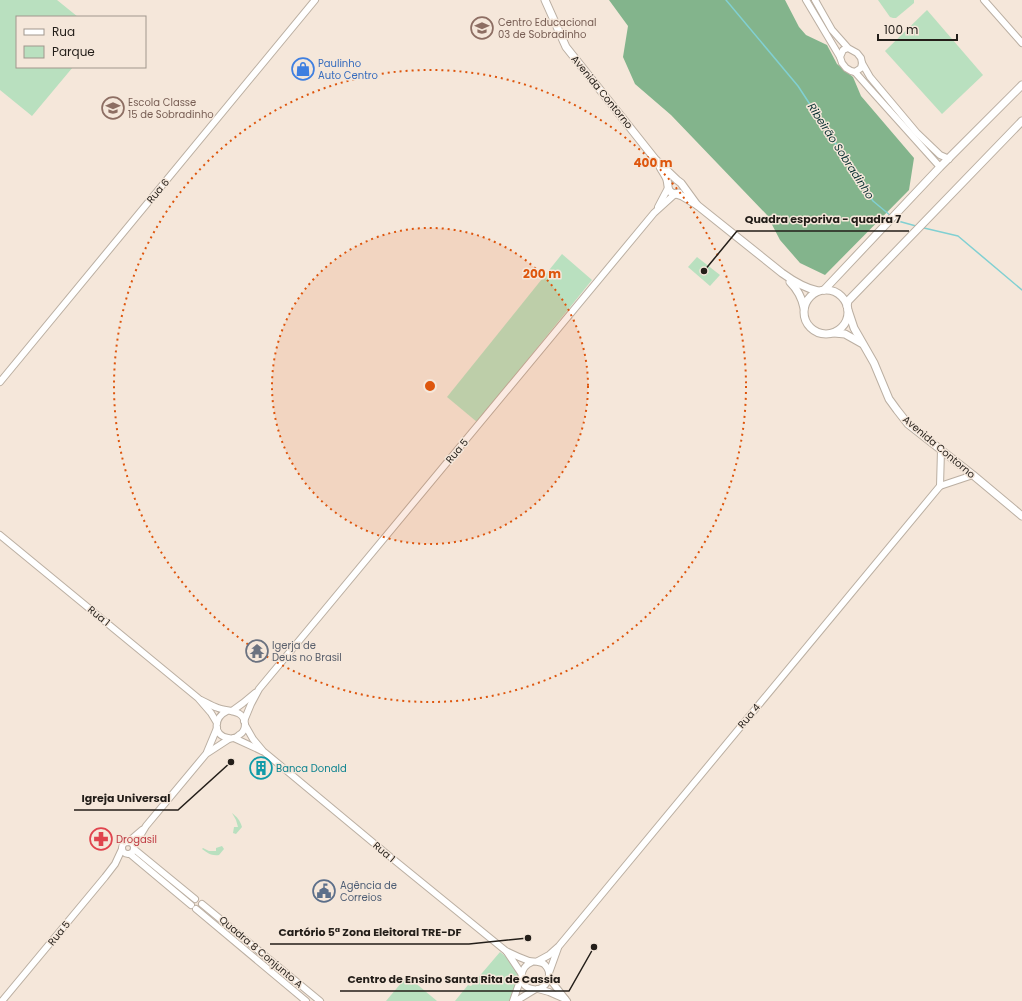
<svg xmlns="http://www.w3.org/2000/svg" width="1022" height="1001" viewBox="0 0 1022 1001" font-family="Poppins,sans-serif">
<rect width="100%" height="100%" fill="#f5e7da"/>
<!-- green -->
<g fill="#b9e0bf">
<path d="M 0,0 L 57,0 L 78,17 L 17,17 L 17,67 L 73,67 L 32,116 L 0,90 Z"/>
<path d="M 878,0 L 914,0 L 914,3 L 896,18 L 893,18 L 890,17 Z"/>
<path d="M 927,10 L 983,75 L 942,114 L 885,51 Z"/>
<path d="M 562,254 L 592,280 L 477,422 L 447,397 Z"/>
<path d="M 697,257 L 720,275 L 710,286 L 688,267 Z"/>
<path d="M 232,813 C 237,817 240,820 242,827 L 236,834 L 233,833 L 234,827 L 238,827 L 236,820 Z"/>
<path d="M 222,846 L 224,849 L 219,855 C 211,856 208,853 202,849 L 203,848 L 209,851 L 216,851 L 216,848 Z"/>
<path d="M 500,952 C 508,958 521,968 519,979 C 518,987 515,994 513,1001 L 455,1001 L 468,985 L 471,986 Z"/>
<path d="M 407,976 L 437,1001 L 386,1001 Z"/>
</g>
<!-- forest -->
<path fill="#83b48c" d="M 609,0 L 785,0 L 799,27 L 806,35 L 827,45 L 837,64 L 853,77 L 861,96 L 914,158 L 909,190 L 825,275 L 800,263 L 780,240 L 767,215 L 671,115 L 635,84 L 623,57 L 628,26 Z"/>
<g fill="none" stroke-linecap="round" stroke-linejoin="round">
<!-- stream -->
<g stroke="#81d0d2" stroke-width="1.5">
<path d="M 726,0 L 798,86 L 873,201 L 891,216"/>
<path d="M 895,219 L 898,221 L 916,226"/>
<path d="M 924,228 L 958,236 L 1022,290"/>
</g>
<!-- tertiary casing -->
<g stroke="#bbafa2" stroke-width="8">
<g id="tertiary">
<path d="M 806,0 L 840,57"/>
<path d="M 815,0 L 832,30 L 848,48 L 857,53 L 861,58 L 862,63 L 861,68 L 855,72 L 851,71 L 846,68 L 842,63 L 840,57 L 843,50 L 848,48"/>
<path d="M 984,0 L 1022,43"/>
<path d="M 862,63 L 870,77 L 917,133 L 940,155 L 949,159"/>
<path d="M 855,72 L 870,89 L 940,167"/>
<path d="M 658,207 L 668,188"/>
<path d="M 0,382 L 315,0"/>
<path d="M 940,486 L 941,450"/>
<path d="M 0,535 L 198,698 L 211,713 L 217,723"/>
<path d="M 201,700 C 207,703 212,706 218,708 C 228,712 244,709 245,724 C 245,729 243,733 239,735 C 236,738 232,739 228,738 C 212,735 214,717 227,711"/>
<path d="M 232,711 L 243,703 L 255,693"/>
<path d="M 244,721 L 251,704 L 259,689 L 654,213 L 675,194"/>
<path d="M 245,725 L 253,739 L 263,751 L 388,855 L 506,951 C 514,955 521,958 529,961 C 534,962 539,961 544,964 C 555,974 546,992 532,989 C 517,986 519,967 532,962"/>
<path d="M 234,738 L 262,751"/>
<path d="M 207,752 L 217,728"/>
<circle cx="128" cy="848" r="6"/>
<path d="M 128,842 L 142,830"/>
<path d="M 134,846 L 146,826 L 206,754 L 229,739"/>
<path d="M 134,849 L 195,899"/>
<path d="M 130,854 L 191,905"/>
<path d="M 202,904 L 320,1001"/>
<path d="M 196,909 L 306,1001"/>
<path d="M 507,952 L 521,973"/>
<path d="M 538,961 L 549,955 L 559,946 L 940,486 L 973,475"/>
<path d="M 549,973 L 558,948"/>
<path d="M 549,976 L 552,982 L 567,1001"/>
<path d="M 538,989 L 549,992 L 565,999"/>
<path d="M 2,1001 L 105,877 L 115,864 L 122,849"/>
<path d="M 513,1001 L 521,978"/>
<path d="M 516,1001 L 534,990"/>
</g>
</g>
<!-- secondary casing -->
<g stroke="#bbafa2" stroke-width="9">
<g id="secondary">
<path d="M 545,0 L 566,47 L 655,159 L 677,180 L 681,183 L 697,205"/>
<path d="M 660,167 C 662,171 666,176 667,180 C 669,187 666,191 675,194 L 679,193"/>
<path d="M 676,194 L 682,196 L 697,205 L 782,273 C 793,281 804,288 818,291"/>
<path d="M 790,282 C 798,290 802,298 804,308"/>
<path d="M 824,290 L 940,167 L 1022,85"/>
<circle cx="826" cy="312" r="22"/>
<path d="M 847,306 L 848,301 L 1022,121"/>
<path d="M 848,310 L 854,328 L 874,363 L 889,399 L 897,410 L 908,424 L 973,475 L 1022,516"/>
<path d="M 834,333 L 845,334 L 861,343"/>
</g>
</g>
<!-- tertiary -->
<use href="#tertiary" stroke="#fff" stroke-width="6"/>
<!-- secondary -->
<use href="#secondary" stroke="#fff" stroke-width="7"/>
</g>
<!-- distance rings -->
<circle cx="430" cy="386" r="158" fill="#de560d" fill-opacity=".12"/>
<g fill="none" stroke="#de560d" stroke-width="2" stroke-dasharray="2 4">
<circle cx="430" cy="386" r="158"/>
<circle cx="430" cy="386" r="316"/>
</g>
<!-- icons -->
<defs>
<g id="school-ring" transform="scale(1.15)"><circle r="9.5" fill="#f5e7da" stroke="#8d6e63" stroke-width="1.5"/><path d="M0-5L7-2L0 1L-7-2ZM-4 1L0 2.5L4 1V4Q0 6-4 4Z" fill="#8d6e63"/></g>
<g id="shop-ring" transform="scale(1.15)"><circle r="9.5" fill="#f5e7da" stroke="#3f7fe0" stroke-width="1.5"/><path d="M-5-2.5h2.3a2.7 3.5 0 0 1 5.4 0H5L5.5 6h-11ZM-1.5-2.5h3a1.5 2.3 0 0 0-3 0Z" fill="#3f7fe0"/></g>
<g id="temple-ring" transform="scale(1.15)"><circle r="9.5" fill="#f5e7da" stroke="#6b7280" stroke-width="1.5"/><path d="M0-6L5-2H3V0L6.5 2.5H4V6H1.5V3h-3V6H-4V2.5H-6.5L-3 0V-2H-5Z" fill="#6b7280"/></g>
<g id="building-ring" transform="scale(1.15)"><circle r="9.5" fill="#f5e7da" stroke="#0f9aa8" stroke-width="1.5"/><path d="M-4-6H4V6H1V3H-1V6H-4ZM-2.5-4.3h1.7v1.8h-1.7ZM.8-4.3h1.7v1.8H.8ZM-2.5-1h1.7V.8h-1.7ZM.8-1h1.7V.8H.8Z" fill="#0f9aa8"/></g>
<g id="pharmacy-ring" transform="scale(1.15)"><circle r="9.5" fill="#f5e7da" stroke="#e0444e" stroke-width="1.5"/><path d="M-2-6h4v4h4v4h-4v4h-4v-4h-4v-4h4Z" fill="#e0444e"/></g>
<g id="civic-ring" transform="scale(1.15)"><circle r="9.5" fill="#f5e7da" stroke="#5c6f8a" stroke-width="1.5"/><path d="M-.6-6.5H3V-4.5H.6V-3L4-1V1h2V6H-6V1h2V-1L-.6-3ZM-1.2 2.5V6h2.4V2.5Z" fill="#5c6f8a"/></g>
</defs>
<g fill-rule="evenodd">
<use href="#school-ring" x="482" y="28"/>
<use href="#shop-ring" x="303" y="69"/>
<use href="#school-ring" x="113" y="108"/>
<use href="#temple-ring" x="257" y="651"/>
<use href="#building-ring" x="261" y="768"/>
<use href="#pharmacy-ring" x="101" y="839"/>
<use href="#civic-ring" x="324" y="891"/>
</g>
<g text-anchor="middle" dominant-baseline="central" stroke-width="3" stroke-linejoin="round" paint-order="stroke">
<!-- education labels -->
<g font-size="10" fill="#785e54" stroke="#f5e7da" text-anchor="start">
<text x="498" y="22">Centro Educacional<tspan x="498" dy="12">03 de Sobradinho</tspan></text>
<text x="128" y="102">Escola Classe<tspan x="128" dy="12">15 de Sobradinho</tspan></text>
</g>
<!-- shop labels -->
<g font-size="10" fill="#366cbe" stroke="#f5e7da" text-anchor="start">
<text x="318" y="63">Paulinho<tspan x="318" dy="12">Auto Centro</tspan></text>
</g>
<!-- street labels -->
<g font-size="10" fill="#231e19" stroke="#f5e7da">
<text transform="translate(602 92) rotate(51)">Avenida Contorno</text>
<text transform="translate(158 191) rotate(-50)">Rua 6</text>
<text transform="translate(939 447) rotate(40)">Avenida Contorno</text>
<text transform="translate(457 451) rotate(-50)">Rua 5</text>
<text transform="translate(99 616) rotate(39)">Rua 1</text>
<text transform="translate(749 716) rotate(-50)">Rua 4</text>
<text transform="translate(384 852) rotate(40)">Rua 1</text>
<text transform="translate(59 933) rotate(-51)">Rua 5</text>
<text transform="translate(261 952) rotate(40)">Quadra 8 Conjunto A</text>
</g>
<!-- worship labels -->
<g font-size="10" fill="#5b616d" stroke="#f5e7da" text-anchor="start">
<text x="272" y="645">Igerja de<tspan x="272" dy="12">Deus no Brasil</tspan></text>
</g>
<!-- culture labels -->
<g font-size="10" fill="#0d838f" stroke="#f5e7da" text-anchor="start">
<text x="276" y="768">Banca Donald</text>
</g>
<!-- health labels -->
<g font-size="10" fill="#be3a42" stroke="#f5e7da" text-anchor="start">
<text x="116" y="839">Drogasil</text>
</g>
<!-- service labels -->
<g font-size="10" fill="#4e5e75" stroke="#f5e7da" text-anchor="start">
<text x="340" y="885">Agência de<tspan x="340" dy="12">Correios</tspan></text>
</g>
<!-- water labels -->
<g font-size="11" font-style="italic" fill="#093132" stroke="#f5e7da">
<text transform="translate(841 151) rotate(57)">Ribeirão Sobradinho</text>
</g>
</g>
<circle cx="430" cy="386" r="6" fill="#de560d" stroke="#f5e7da" stroke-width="2"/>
<g font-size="12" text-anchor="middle" font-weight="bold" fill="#de560d" stroke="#f5e7da" stroke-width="3" stroke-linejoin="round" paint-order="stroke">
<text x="653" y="167">400 m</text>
<text x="542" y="278">200 m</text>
</g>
<!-- callouts -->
<path fill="none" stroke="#231e19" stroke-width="1.5" d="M704 271L737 231H909M231 762L178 810H74M528 938L469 944H270M594 947L569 991H340"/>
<g fill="#231e19" stroke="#f5e7da" stroke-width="1.5">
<circle cx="704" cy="271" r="4"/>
<circle cx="231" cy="762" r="4"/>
<circle cx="528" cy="938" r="4"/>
<circle cx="594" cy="947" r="4"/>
</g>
<g font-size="11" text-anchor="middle" font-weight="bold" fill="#231e19" stroke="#f5e7da" stroke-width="3" stroke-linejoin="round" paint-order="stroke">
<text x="823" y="223">Quadra esporiva - quadra 7</text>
<text x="126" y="802">Igreja Universal</text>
<text x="370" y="936">Cartório 5ª Zona Eleitoral TRE-DF</text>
<text x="454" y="983">Centro de Ensino Santa Rita de Cassia</text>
</g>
<!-- legend -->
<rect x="16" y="16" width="130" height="52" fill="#f5e7da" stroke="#a1978d"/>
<rect x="24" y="29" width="20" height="6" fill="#ffffff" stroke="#a1978d"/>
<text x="52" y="36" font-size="12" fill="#231e19">Rua</text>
<rect x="24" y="46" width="20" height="12" fill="#b9e0bf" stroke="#a1978d"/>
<text x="52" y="56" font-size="12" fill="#231e19">Parque</text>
<!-- scale -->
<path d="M878 34v6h79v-6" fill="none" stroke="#231e19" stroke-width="2"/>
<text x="884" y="34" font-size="12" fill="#231e19" stroke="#f5e7da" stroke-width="3" paint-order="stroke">100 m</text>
</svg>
